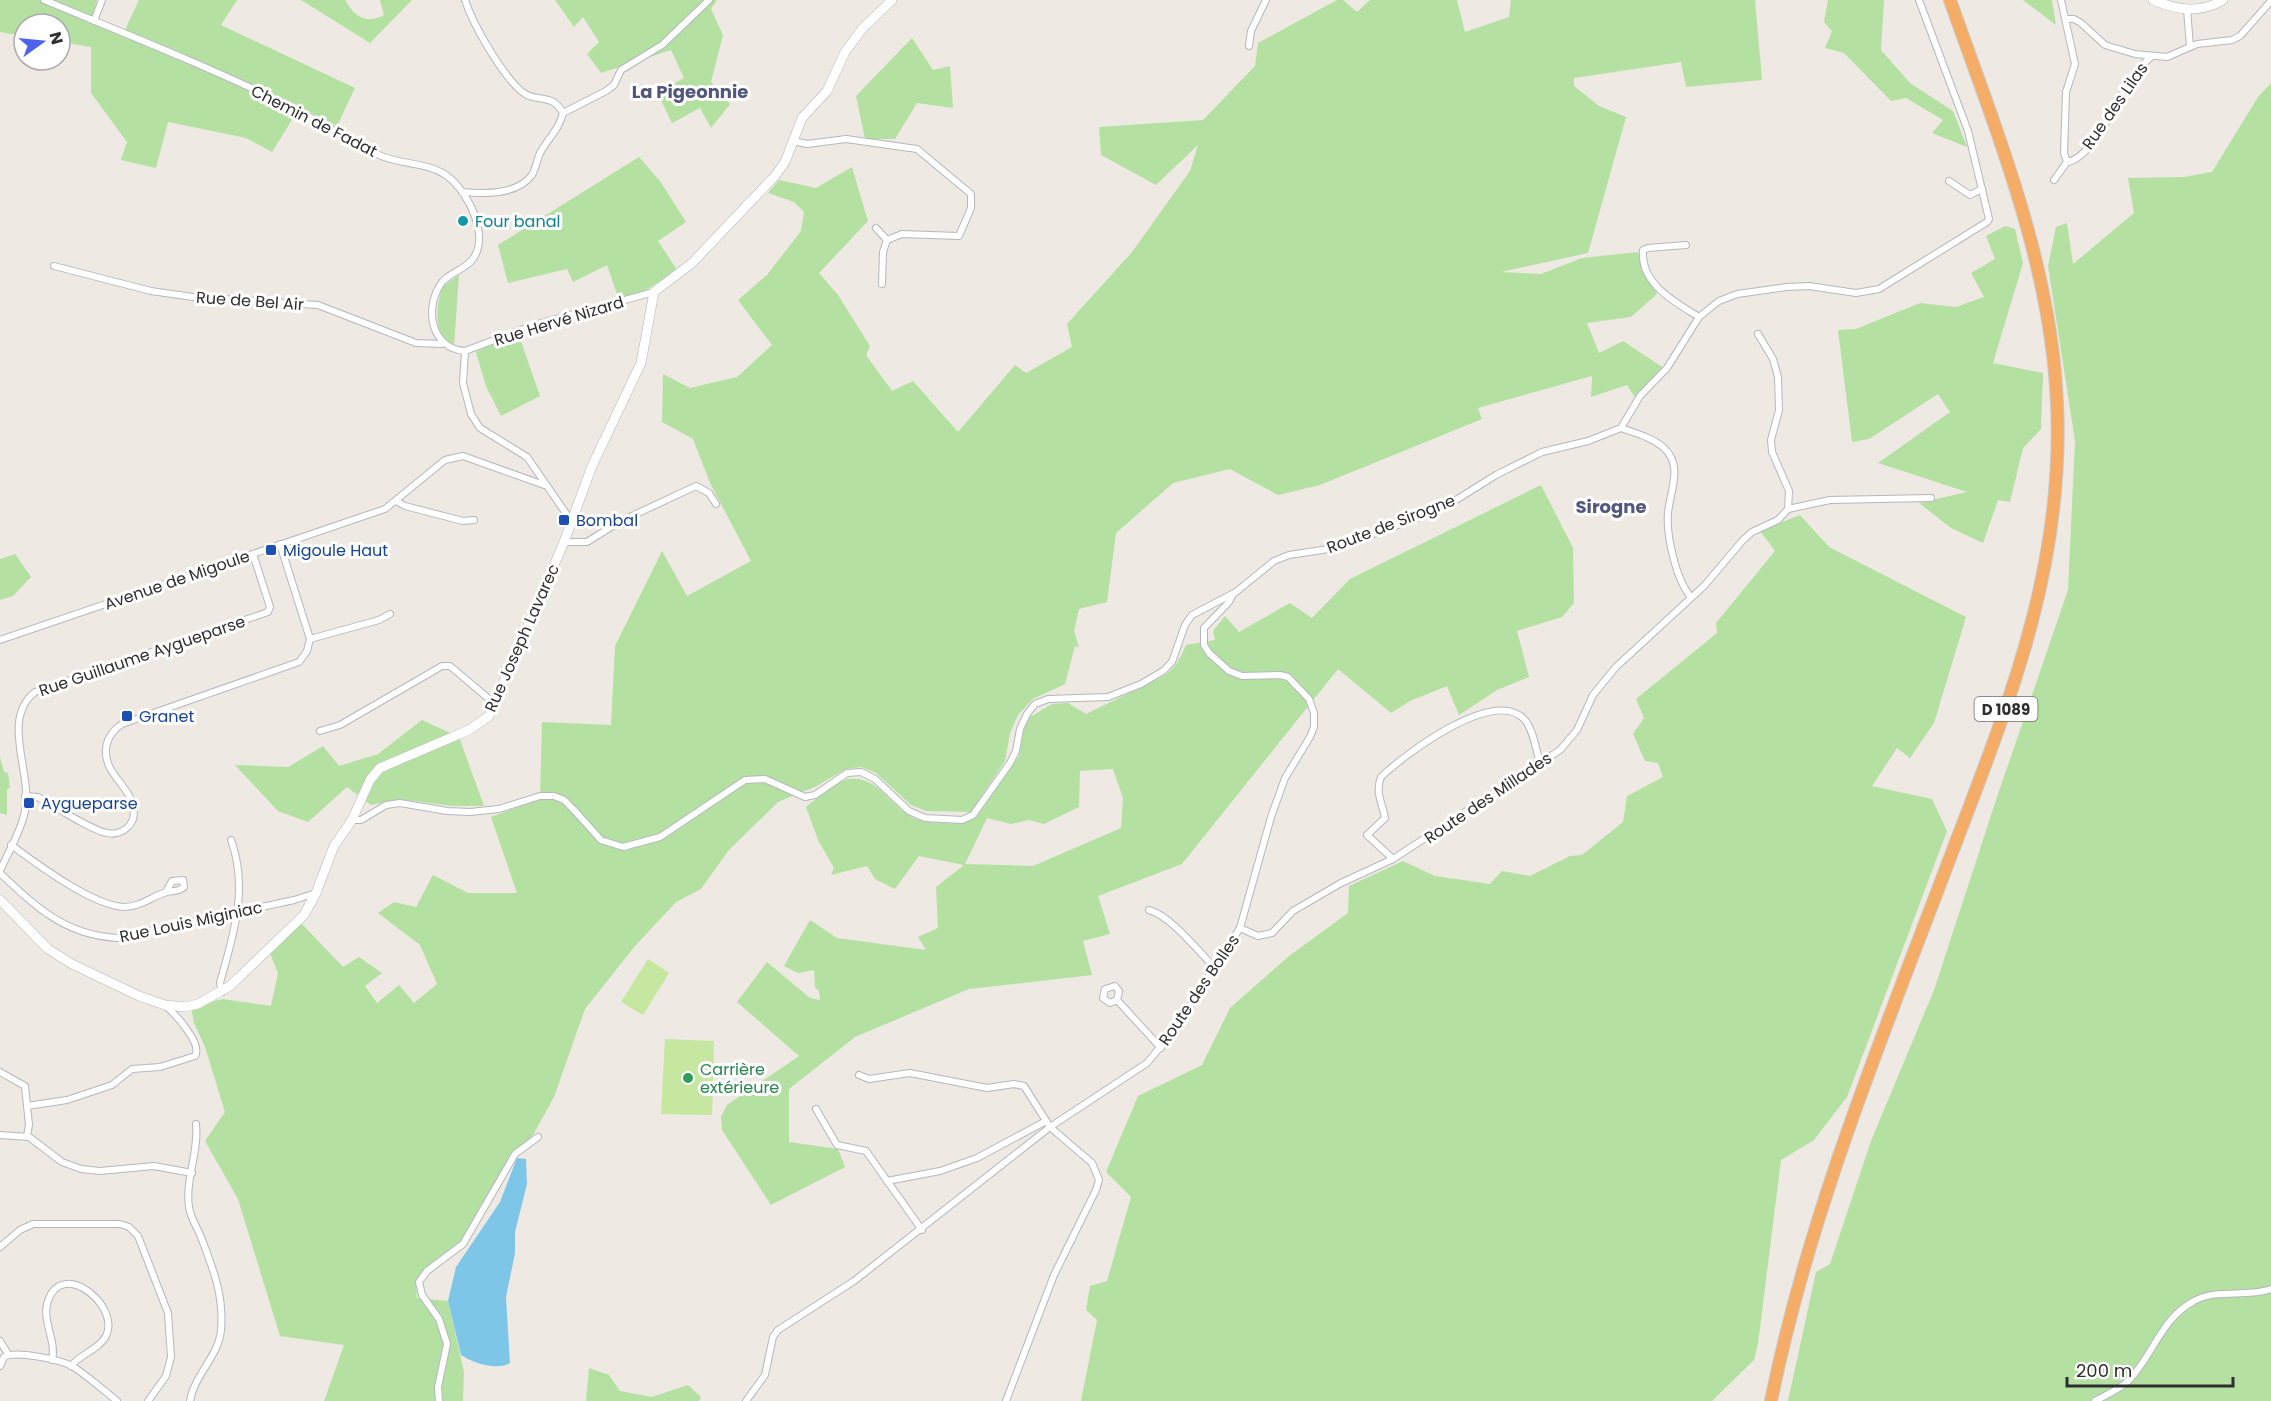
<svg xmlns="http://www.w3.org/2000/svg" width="2271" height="1401" viewBox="0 0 2271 1401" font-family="Poppins,sans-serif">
<rect width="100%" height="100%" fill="#eee9e2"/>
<!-- green -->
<g fill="#b4e1a2" fill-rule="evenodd">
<path d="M 0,0 L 97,0 L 90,22 L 123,34 L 139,0 L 237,0 L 221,25 L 355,88 L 337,126 L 300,107 L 272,152 L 246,138 L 168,122 L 156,168 L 121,160 L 127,142 L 91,93 L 91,47 L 60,42 L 60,24 L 24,24 L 24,36 L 0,32 Z"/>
<path d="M 301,0 L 345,0 C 354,16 365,25 384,15 L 380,0 L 412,0 L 370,43 Z"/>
<path d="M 555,0 L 717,0 L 711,9 L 723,35 L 711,82 L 730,104 L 711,128 L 700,108 L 672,123 L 657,92 L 684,78 L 671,50 L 601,73 L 587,54 L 599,42 L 583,17 L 574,27 Z"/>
<path d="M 1337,0 L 1343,0 L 1357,12 L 1370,0 L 1457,0 L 1465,32 L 1509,17 L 1511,0 L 1755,0 L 1762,80 L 1686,87 L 1681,62 L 1574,78 L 1574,86 L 1599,106 L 1626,117 L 1588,253 L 1501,272 L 1541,274 L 1582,258 L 1638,252 L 1657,294 L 1631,317 L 1587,323 L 1599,353 L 1623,341 L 1662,367 L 1635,397 L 1627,385 L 1591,397 L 1592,376 L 1478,408 L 1482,419 L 1320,485 L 1278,495 L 1230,469 L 1173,483 L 1116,533 L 1107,602 L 1079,609 L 1074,631 L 1079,647 L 1075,646 L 1065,684 L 1033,699 L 1018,715 L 1010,733 L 1005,761 L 971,812 L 926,811 L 911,805 L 876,773 L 861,767 L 846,769 L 815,787 L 778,802 L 728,851 L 701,889 L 676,902 L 635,946 L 585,1009 L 554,1097 L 533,1135 L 501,1171 L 480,1213 L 457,1248 L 427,1269 L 416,1284 L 417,1298 L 448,1301 L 464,1372 L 463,1401 L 324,1401 L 344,1345 L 280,1336 L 238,1199 L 205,1141 L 225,1112 L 205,1047 L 194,1023 L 191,1007 L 223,999 L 271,1006 L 278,973 L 270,953 L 301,923 L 343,967 L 359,957 L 382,973 L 365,986 L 377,1003 L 399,985 L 414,1003 L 437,984 L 420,945 L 378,913 L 394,902 L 416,907 L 433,875 L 468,893 L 517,893 L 491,817 L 540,799 L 542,722 L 611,725 L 615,646 L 662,551 L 687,596 L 751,561 L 710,483 L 693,439 L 662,422 L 663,374 L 690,388 L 737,377 L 772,345 L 738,300 L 767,275 L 801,231 L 804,212 L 794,202 L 768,193 L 779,180 L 816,188 L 852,167 L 868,221 L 819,273 L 838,295 L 870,346 L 866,355 L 892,391 L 913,381 L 958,432 L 1015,365 L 1026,373 L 1072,347 L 1067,324 L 1132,252 L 1190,171 L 1198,145 L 1156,185 L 1101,155 L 1099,127 L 1203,120 L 1255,66 L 1258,43 Z"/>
<path d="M 1828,0 L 1884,0 L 1881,50 L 1910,83 L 1953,111 L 1967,147 L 1932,133 L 1943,120 L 1906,98 L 1891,101 L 1844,53 L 1825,48 L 1832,31 L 1824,22 Z"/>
<path d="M 2023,0 L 2052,0 L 2056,25 Z"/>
<path d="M 912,38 L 933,70 L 950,66 L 953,108 L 917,103 L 895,139 L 865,139 L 856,96 Z"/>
<path d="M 2271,83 L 2271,1401 L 1788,1401 L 1816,1272 L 1830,1264 L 1871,1141 L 1934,990 L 1996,800 L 2068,590 L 2075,441 L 2048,266 L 2056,227 L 2067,223 L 2073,264 L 2134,213 L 2128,178 L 2184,177 L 2212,172 L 2258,97 Z"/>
<path d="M 639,157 L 660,181 L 686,222 L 658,241 L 677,270 L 640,294 L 619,300 L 607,265 L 573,282 L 567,269 L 508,283 L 498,245 Z"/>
<path d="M 2005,226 L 2015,229 L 2023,263 L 1993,363 L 2043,373 L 2041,429 L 2023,448 L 2010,502 L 1998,500 L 1983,543 L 1951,528 L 1919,503 L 1967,492 L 1878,463 L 1950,412 L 1938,394 L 1869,439 L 1852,442 L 1838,330 L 1856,329 L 1920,303 L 1956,307 L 1984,297 L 1971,273 L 1995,259 L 1986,236 Z"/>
<path d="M 459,275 L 454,347 C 432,334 436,309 442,287 Z"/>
<path d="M 518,333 L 540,396 L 501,416 L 486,386 L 476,352 Z"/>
<path d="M 1541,485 L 1573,548 L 1574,603 L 1562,617 L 1517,631 L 1529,677 L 1497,690 L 1459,715 L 1447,686 L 1410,701 L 1391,713 L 1338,669 L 1182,864 L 1098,896 L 1110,934 L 1083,941 L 1092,975 L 969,989 L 855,1037 L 789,1089 L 789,1142 L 838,1149 L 845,1167 L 771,1205 L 722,1130 L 721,1117 L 727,1105 L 799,1056 L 737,1002 L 767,962 L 810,998 L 820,1000 L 819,991 L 815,987 L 814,970 L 798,973 L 784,966 L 810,920 L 837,938 L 926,950 L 918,937 L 938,928 L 936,887 L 964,865 L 919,856 L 895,889 L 875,879 L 867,866 L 831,875 L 834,868 L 818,840 L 806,807 C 817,799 836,781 849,779 C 876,776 888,801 907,814 C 917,822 931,822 943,823 C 957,824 967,823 978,815 L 1019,756 L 1024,729 L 1030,717 L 1052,704 L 1068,703 L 1086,714 L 1158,679 C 1174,671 1179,661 1186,645 L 1215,640 L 1213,631 L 1225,616 L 1239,632 L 1290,603 L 1312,618 L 1350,579 ZM 1113,769 L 1123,798 L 1121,828 L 1033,866 L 965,864 L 987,818 L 1011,824 L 1029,820 L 1044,824 L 1079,807 L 1080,771 Z"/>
<path d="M 1800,515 L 1829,547 L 1966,617 L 1934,723 L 1910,758 L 1897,748 L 1872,786 L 1932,799 L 1947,831 L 1847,1097 L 1814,1140 L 1781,1160 L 1758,1344 L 1754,1360 L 1712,1401 L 1081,1401 L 1097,1320 L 1086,1310 L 1090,1286 L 1107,1281 L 1131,1197 L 1106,1172 L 1138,1096 L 1202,1065 L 1230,1008 L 1289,956 L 1348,913 L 1349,886 L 1403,861 L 1435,876 L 1490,884 L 1502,871 L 1530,876 L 1570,856 L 1582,855 L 1623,822 L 1627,796 L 1663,777 L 1658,763 L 1645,761 L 1633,734 L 1644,718 L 1636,699 L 1717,633 L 1716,623 L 1775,551 L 1760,531 Z"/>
<path d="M 15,554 L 31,577 L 13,596 L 0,600 L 0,559 Z"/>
<path d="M 422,720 L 459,737 L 484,806 L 452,806 L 399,799 L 371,805 L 347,787 L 308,822 L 278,811 L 235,765 L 288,767 L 323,746 L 339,766 L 378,754 Z"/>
<path d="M 0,757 L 4,772 L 8,773 L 10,788 L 7,789 L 7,815 L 0,813 Z"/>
<path d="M 589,1368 L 609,1375 L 620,1391 L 652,1397 L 688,1385 L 701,1397 L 699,1401 L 586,1401 Z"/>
</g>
<!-- pitch -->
<g fill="#c5e79f">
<path d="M 648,959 L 669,973 L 643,1015 L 621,1002 Z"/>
<path d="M 665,1039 L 714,1041 L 712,1115 L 661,1114 Z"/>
</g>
<!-- water -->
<path fill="#7dc6e8" d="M 517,1158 L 526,1159 L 527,1184 L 515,1232 L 515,1253 L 506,1297 L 510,1363 C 496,1371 473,1363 461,1355 L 448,1301 L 456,1267 L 500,1202 Z"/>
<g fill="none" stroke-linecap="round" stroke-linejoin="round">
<!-- street casing -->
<g stroke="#b5b7c0" stroke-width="8">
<g id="street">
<path d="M 44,0 C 126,34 207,66 287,105 C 318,120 347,140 379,155 C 401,165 428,162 447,176 C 468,191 491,237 472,260 C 463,271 446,274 440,285 C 424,311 432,349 465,351 L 534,325 L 654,292"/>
<path d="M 2061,0 L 2075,64 L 2066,92 L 2064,153 L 2067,162"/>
<path d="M 2187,9 L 2190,47"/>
<path d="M 2066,19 L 2074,19 L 2081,23 L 2105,45 L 2135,54 L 2167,57 L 2197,44 L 2232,40 L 2240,36 L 2271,1"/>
<path d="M 94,21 L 102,0"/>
<path d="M 1249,46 L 1251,31 L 1266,0"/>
<path d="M 563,113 L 606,91 L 614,85 L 621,70 L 662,45 L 709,0"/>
<path d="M 793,141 L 807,144 L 846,139 L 917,149 L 971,194 L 971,208 L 959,236 L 902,234 L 887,240 L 883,252 L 882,284"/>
<path d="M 2067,162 C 2097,158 2124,77 2151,57"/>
<path d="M 2054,180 L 2067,162"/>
<path d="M 1949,181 L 1970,195 L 1982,189"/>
<path d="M 462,192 C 485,194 517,195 532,175 C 536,168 537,160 540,153 C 548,138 559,130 563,113 C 551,91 536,104 521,91 C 501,73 473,25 465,0"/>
<path d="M 876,228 L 887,240"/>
<path d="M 1686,245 L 1648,248 L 1643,250 C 1640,284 1675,302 1699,317"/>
<path d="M 54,266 L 151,291 L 193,297 L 318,305 L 416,343 L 442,344"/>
<path d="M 465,351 L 463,383 L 471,414 L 480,428 L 527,457 L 572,522"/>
<path d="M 1621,428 C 1635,433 1651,437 1663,447 C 1684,465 1670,491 1668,513 C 1666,535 1676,580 1691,597"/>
<path d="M 396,501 L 405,506 L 463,521 L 474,520"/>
<path d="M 1788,509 L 1830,500 L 1931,498"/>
<path d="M 564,542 L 587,542 L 619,522 L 696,486 L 709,493 L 716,504"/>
<path d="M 310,639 L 379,620 L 390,614"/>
<path d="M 0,640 L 385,509 L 445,460 L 463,456 L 544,485"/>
<path d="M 320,731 L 340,725 L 442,666 L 450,666 L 495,704"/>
<path d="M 25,796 L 38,797 C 53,805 92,831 107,833 C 114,835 123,832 128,827 C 135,820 135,811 132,802 C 126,785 107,773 106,754 C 105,740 112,731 122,724 L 299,662 L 307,651 L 310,639 L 280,544"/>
<path d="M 352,820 L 361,820 L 386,805 L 400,803 L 447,811 L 470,812 L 499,809 L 540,796 L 554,796 L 564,800 L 574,810 L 601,840 L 623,847 L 660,837 L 745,780 L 765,779 L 805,797 L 815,795 L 847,773 L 861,772 L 875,779 L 909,811 L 925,818 L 962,820 L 973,815 L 1010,763 L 1016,751 L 1020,729 L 1027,714 L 1035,704 L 1048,699 L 1108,697 L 1141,684 L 1163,671 L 1172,662 L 1185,625 L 1192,615 L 1236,592 L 1274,561 L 1289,555 L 1335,548 L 1425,515 L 1448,505 L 1496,475 L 1542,452 L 1588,441 L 1621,428 L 1640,396 L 1667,368 L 1699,317 L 1719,301 L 1737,294 L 1787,287 L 1809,286 L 1856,293 L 1879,289 L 1987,222 L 1989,219 L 1968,131 L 1919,0"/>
<path d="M 11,845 C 37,864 93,906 124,907 C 141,907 152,896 167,892 C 174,890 179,892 184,887 L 183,880 L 172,881 L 166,892"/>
<path d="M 1393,859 L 1367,835 L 1385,818 C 1382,802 1375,793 1381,777 C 1404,755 1493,687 1524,719 C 1533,728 1536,750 1540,763"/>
<path d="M 0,871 C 8,852 21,832 25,811 C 33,773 0,720 35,692 L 268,612 L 270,607 L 253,554"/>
<path d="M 0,873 C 36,907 65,935 117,938 L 294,900 L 316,893"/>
<path d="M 1149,910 C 1170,915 1199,952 1214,967"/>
<path d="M 1240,928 L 1258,936 L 1272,933 L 1293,911 L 1341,883 L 1393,859 L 1560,750 L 1577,730 L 1593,695 L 1616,667 L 1704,586 L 1743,540 L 1752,532 L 1778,520 L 1788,509 L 1789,491 L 1772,452 L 1771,440 L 1779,410 L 1778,377 L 1773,359 L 1758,334"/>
<path d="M 222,992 L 220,983 C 233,935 249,890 231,840"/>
<path d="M 1117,1000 L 1110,1003 L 1103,998 L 1105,989 L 1115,986 L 1119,991 L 1117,1000 L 1161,1048"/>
<path d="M 0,1072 L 25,1086 L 29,1125 L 27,1136"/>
<path d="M 859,1075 L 869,1079 L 910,1073 L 987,1088 L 1014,1084 L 1024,1086 L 1050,1127 L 1092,1163 L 1099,1180 L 1096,1190 L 1054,1275 L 1006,1401"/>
<path d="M 27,1106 L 67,1100 L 112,1085 L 132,1069 L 160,1067 L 195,1056 C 203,1044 175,1014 165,1005"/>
<path d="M 816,1109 L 837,1145 L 866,1151 L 922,1230"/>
<path d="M 0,1135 L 29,1137 L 62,1162 L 81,1169 L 100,1171 L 154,1166 L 192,1173"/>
<path d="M 887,1181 L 940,1171 L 977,1158 L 1046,1121"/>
<path d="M 0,1247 L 20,1230 L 33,1224 L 120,1224 L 129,1227 L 138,1236 L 168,1313 L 171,1357 L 166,1376 L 148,1401"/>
<path d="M 0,1341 L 8,1354"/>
<path d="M 52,1360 C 57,1341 41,1320 48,1301 C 62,1258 121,1306 106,1336 C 100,1349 80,1354 71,1366"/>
<path d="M 0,1366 L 4,1357 C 15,1350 61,1360 72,1366 C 88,1376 103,1390 117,1401"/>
<path d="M 190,1401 C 194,1375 219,1356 221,1330 C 224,1295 213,1269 201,1237 C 197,1227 190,1217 189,1207 C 185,1179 199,1153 196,1124"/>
<path d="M 439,1401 L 438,1387 L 447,1344 L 439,1319 L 422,1295 L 419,1282 L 427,1271 L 463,1244 L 515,1154 L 538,1137"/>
<path d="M 746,1401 L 765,1375 L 773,1337 L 778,1330 L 854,1281 L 1050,1127 L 1147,1063 L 1172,1033 L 1240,928 L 1271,817 L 1285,778 L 1310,737 L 1314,727 L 1314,713 L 1309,699 L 1288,677 L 1280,675 L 1242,676 L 1229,671 L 1209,653 L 1204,645 L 1204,628 L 1229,602 L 1233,594"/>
<path d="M 2095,1401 C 2106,1395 2118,1390 2127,1382 C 2153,1357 2160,1319 2194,1301 C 2217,1288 2246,1298 2271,1289"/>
</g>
</g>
<!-- secondary casing -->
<g stroke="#b5b7c0" stroke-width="10">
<g id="secondary">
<path d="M 2153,0 C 2177,10 2200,14 2223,0"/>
<path d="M 0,900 L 48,949 L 72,964 L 139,996 L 165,1005 L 185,1007 L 198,1004 L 230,986 L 304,915 L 316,893 L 334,846 L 352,820 L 370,780 L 380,768 L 469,730 L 489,716 L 564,542 L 592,466 L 641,363 L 654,292 L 692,263 L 775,176 L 785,162 L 802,118 L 827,91 L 845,52 L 862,29 L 892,0"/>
</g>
</g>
<!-- highway casing -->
<g stroke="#c9c9c9" stroke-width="14">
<path id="highway" d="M 1771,1401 C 1808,1218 1879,1045 1945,871 C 2004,715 2065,574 2057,403 C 2051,262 1996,131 1950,0"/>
</g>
<!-- street -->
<use href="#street" stroke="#fff" stroke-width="6"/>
<!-- secondary -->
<use href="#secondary" stroke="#fff" stroke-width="9"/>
<!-- highway -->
<use href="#highway" stroke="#f5ac66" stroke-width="12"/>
</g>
<!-- markers -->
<circle fill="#0f9aa8" stroke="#fff" stroke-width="2" cx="463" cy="221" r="6"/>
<g fill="#1a4fb4" stroke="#fff" stroke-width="2">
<rect x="558" y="514" width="12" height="12" rx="3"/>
<rect x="265" y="544" width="12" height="12" rx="3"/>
<rect x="121" y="710" width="12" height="12" rx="3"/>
<rect x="23" y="797" width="12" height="12" rx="3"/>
</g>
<circle fill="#2e9e5b" stroke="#fff" stroke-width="2" cx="688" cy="1078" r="6"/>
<g text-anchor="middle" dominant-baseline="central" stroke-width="6" stroke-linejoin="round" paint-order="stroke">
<!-- shield labels -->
<rect fill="#fff" stroke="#6d6d6d" stroke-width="1.5" x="1974.5" y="697" width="63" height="24" rx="4.5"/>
<g font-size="15" font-weight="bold" fill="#2e2e2e">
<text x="2006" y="709">D 1089</text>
</g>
<!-- street labels -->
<g font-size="16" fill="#2e2e2e" stroke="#fff">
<text transform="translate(2115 106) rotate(-55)">Rue des Lilas</text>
<text transform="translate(314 121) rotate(27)">Chemin de Fadat</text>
<text transform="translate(250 301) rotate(4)">Rue de Bel Air</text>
<text transform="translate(559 321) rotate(-17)">Rue Hervé Nizard</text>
<text transform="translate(1391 524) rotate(-21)">Route de Sirogne</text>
<text transform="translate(177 580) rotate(-19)">Avenue de Migoule</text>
<text transform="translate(522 638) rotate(-66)">Rue Joseph Lavarec</text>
<text transform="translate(142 656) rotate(-19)">Rue Guillaume Aygueparse</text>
<text transform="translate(1488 798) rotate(-34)">Route des Millades</text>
<text transform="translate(191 922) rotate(-12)">Rue Louis Miginiac</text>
<text transform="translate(1199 990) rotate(-56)">Route des Bolles</text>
</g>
<!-- culture labels -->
<g font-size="16" fill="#0d838f" stroke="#fff" text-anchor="start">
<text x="475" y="221">Four banal</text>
</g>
<!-- transit labels -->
<g font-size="16" fill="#164399" stroke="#fff" text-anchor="start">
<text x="576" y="520">Bombal</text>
<text x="283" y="550">Migoule Haut</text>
<text x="139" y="716">Granet</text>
<text x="41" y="803">Aygueparse</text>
</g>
<!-- leisure labels -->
<g font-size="16" fill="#27864d" stroke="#fff" text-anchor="start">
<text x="700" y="1069">Carrière<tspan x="700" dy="18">extérieure</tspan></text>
</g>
<!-- neighbourhood labels -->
<g font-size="18" font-weight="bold" fill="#50567d" stroke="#fff">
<text x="690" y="91">La Pigeonnie</text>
<text x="1611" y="506">Sirogne</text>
</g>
</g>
<!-- north arrow -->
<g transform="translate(42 42) rotate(75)"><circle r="28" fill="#ffffff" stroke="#ababab" stroke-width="1.5"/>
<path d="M0-4.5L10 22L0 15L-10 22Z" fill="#4d63ef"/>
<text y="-9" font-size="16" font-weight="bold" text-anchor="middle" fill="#2e2e2e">N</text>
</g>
<!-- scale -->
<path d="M2067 1377v9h166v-9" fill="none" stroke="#2e2e2e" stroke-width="3"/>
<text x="2076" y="1377" font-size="18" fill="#2e2e2e" stroke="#ffffff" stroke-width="4.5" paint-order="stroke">200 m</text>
</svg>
